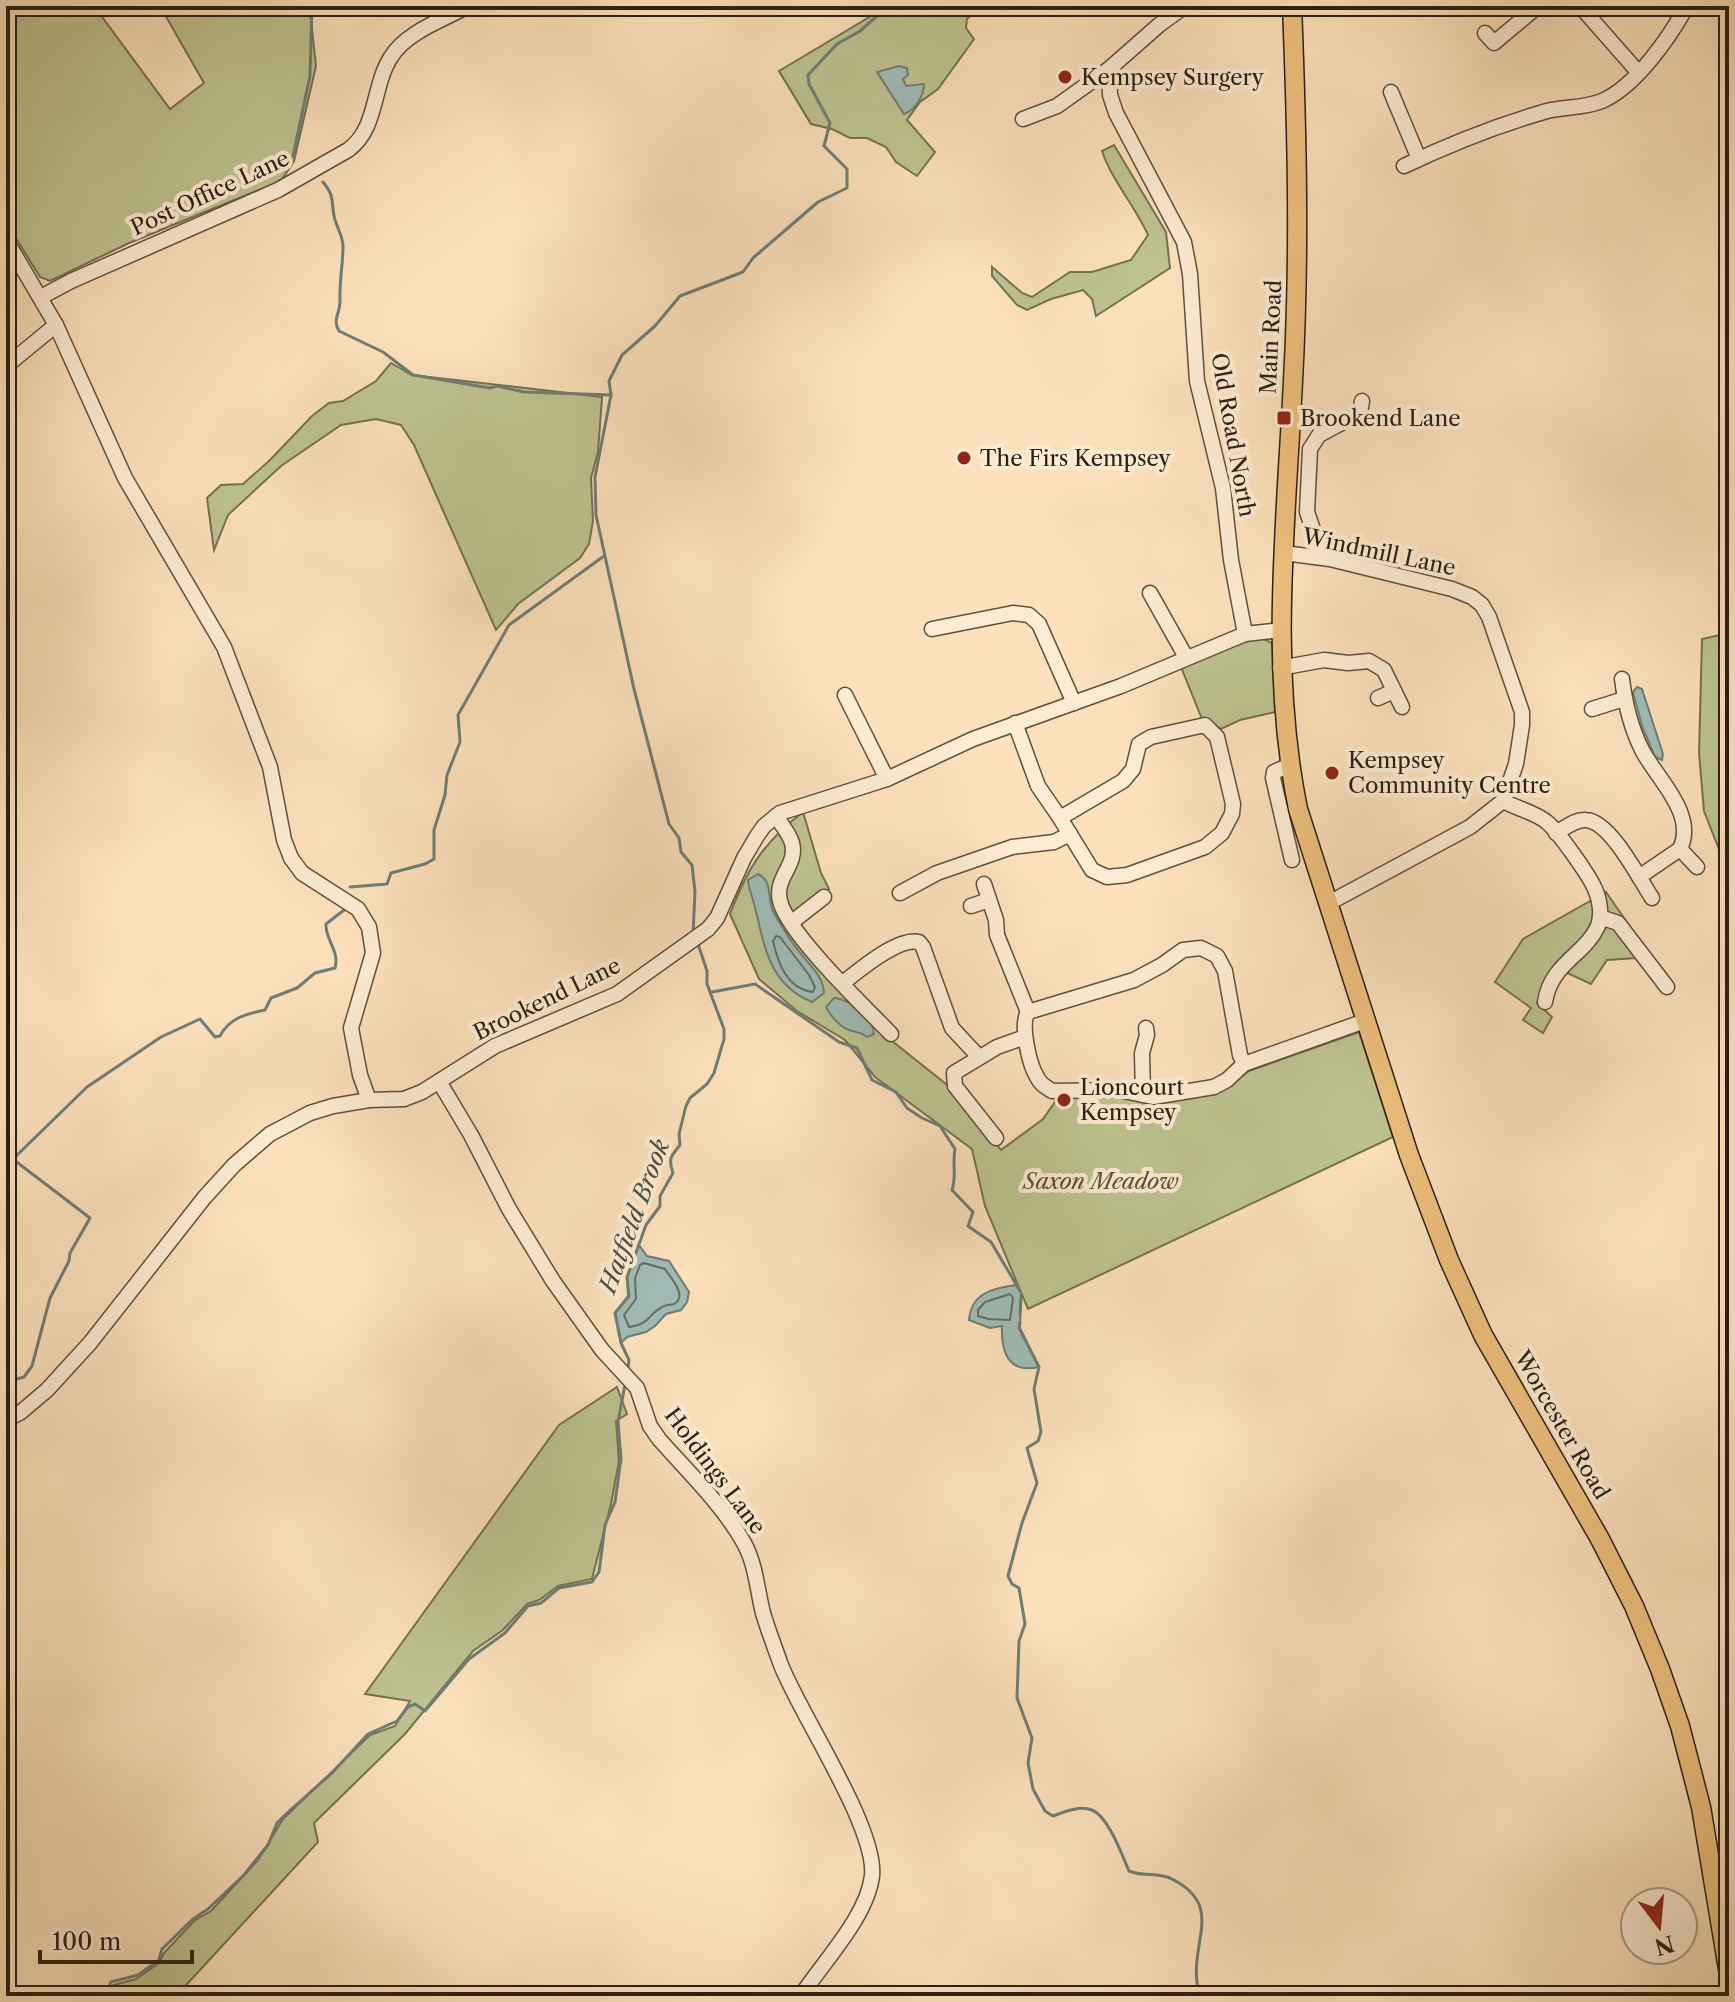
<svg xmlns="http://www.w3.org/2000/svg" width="1735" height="2002" viewBox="0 0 1735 2002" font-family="'Libre Caslon Text',serif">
<rect width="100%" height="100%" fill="#fce1bc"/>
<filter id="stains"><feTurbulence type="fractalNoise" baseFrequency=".0025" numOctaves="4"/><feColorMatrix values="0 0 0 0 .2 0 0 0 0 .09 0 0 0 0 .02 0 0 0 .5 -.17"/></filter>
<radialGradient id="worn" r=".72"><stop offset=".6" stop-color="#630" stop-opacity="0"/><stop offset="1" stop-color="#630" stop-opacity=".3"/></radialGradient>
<!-- green -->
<g fill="#bec391" stroke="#747152" stroke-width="2">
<path d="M 6,6 L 94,6 L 170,109 L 204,83 L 164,13 L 171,9 L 169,6 L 307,6 L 311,20 L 316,66 L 294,161 L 281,181 L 129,243 L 50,281 L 40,277 L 6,222 Z"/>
<path d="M 888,6 L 981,6 L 967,19 L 966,28 L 974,39 L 938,89 L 920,102 L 907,120 L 935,152 L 917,176 L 896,162 L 886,147 L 867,138 L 850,138 L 832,129 L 811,124 L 779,71 Z"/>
<path d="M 1114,145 L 1166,232 L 1170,268 L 1096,316 L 1092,299 L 1083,290 L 1051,299 L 1027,310 L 1017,305 L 992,276 L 992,267 L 1022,293 L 1032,297 L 1070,272 L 1092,272 L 1131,260 L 1148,235 C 1135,206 1112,181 1102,151 Z"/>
<path d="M 391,363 L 412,375 L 602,397 L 598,452 L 591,478 L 593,521 L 589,544 L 580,558 L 518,604 L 496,630 L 414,445 L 401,425 L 376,419 L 341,425 L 281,466 L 228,515 L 214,550 L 207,498 L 221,485 L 243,484 L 270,460 L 312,416 L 329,403 L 343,401 L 376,381 Z"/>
<path d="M 1729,633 L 1729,875 L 1704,811 L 1699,753 L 1702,639 Z"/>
<path d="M 1262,638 L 1272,643 L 1275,712 L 1240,720 L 1221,729 L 1202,719 L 1181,667 L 1233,644 Z"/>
<path d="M 803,812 L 821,873 L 829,889 L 788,919 L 887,1037 L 951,1088 L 1001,1150 L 1043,1119 L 1057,1099 L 1228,1087 L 1249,1071 L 1359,1032 L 1393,1137 L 1028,1309 L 985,1206 L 972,1149 L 875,1077 L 845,1040 L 797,1011 L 759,979 L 730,914 C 748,867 764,842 803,812 Z"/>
<path d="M 1606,892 L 1651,957 L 1607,960 L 1591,984 L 1559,969 L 1537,1003 L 1552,1017 L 1543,1033 L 1523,1020 L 1531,1008 L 1495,982 L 1523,939 Z"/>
<path d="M 617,1387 L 627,1414 L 616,1421 L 619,1461 L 611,1504 L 592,1579 L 558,1586 L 539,1600 L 527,1604 L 503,1630 L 473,1651 L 405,1734 L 314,1823 L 318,1842 L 176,1996 L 107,1996 L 113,1985 L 136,1979 L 159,1963 L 164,1953 L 194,1921 L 211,1911 L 258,1860 L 283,1819 L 370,1735 L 395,1726 L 410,1701 L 365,1694 L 559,1425 Z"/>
</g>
<!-- water -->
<g fill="#a0bcb6" stroke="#707d75" stroke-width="2">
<path d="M 899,66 L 907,68 L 908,75 L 903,79 L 906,86 L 924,84 C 924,96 915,110 904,114 L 877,72 Z"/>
<path d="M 1637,687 L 1642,689 L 1663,754 L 1662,760 L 1655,757 L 1642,726 L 1633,692 Z"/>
<path d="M 758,874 C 774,882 766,899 774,913 C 782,927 791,943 802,955 C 811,967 823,976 824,993 L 812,1002 C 761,981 765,933 749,887 L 748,880 Z"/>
<path d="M 834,998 C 850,999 873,1018 874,1034 L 867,1037 C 860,1031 857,1033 849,1030 C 841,1028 829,1014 826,1007 Z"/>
<path d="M 639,1245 L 647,1256 L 669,1261 L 689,1292 L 687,1302 L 681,1310 L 666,1314 L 655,1326 L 646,1332 L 627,1337 L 621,1343 L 615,1313 L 628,1296 L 627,1277 Z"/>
<path d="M 1017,1285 L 1021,1293 L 1020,1328 L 1039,1367 C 1008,1374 1001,1352 1002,1326 L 990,1328 L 969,1320 C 971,1293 993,1288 1017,1285 Z"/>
</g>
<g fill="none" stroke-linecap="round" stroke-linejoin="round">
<!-- shore -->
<g stroke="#646e64" stroke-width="2">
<path d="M 776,936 L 780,937 L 809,975 L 815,987 L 813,992 C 787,989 778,963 773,941 Z"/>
<path d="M 644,1263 L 665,1269 C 669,1275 682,1290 679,1298 C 677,1307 668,1303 662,1307 C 647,1315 652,1323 629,1327 L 624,1315 L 636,1299 L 635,1278 L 640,1265 Z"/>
<path d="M 1010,1294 L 1013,1298 L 1010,1320 L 989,1319 L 978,1316 L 978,1310 L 985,1302 Z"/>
</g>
<!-- stream -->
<g stroke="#707d75" stroke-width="3">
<path d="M 293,156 L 310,76 L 312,6"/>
<path d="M 323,182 C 335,197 331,200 334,216 C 336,226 343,236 343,246 C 343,265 339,283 340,302 C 340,314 332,319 339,331 L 383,352 L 413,375 L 490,388 L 497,386 L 524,392 L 611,395"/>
<path d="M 350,887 L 387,884 L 391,873 L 425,864 L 434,859 L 434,830 L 445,795 L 447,775 L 460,742 L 458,715 L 509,625 L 604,556"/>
<path d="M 693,934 L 695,892 L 692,865 L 681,852 L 679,838 L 669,824 L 634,689 L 596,515 L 595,477 L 611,395 L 609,381 L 622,355 L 655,326 L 680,296 L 743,272 L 753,258 L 818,202 L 847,188 L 847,169 L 824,146 L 830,123 L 809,84 L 808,75 L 837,44 L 860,31 L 885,9 L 894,6"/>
<path d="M 712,992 L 755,984 L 839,1042 L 857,1048 L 872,1080 L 896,1092 L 907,1108 L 922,1118 L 940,1126 L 955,1149 C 952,1164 957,1176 952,1190 L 973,1212 L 968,1226 L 991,1242 L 1020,1291"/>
<path d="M 6,1153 L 13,1159 L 87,1087 L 161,1037 L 200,1019 L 215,1037 L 220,1036 C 229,1018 246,1014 265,1010 L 271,998 L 297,988 L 315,973 L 335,968 C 340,951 325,940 326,924 L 344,910"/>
<path d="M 1020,1315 L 1021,1298"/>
<path d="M 1020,1322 L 1019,1328 L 1039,1367 L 1034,1389 L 1041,1432 L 1038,1441 L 1027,1448 L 1037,1483 L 1022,1523 L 1008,1576 L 1012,1584 L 1019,1588 L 1025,1624 L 1019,1641 L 1017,1698 L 1032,1738 L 1028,1763 L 1033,1789 L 1045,1811 L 1053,1816 C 1064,1812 1080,1805 1092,1810 C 1108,1816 1122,1855 1129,1871 C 1143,1877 1158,1872 1172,1879 C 1229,1908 1184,1946 1200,1996"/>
<path d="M 628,1369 L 629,1360 L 621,1343 L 615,1313 L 629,1296 L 627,1277 L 646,1225 L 660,1206 L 660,1196 L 673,1173 C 668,1159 671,1156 680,1145 L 679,1134 L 686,1106 L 690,1098 L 707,1084 L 714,1073 L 724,1039 L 724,1029 L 707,984 L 707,971 L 698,944"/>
<path d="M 6,1382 L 24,1377 L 32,1366 L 50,1298 L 69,1261 L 70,1253 L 90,1218 L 14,1160"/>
<path d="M 104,1996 L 111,1982 L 138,1975 L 159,1960 L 162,1949 L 193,1919 L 208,1909 L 244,1875 L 268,1845 L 277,1823 L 286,1814 L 332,1773 L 368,1734 L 397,1721 L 408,1707 L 415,1704 L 425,1711 L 469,1659 L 505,1633 L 528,1606 L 541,1603 L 559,1588 L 592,1582 L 599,1572 L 605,1525 L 615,1502 L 621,1459 L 618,1421 L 625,1385"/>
</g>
<!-- minor casing -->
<g stroke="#5e503d" stroke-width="17">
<g id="minor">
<path d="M 1185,6 L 1159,25 L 1109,69 L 1110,95 L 1116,113 L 1184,242 L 1190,274 L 1197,381 L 1223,488 L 1231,560 L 1245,634"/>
<path d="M 1580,6 L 1638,72"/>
<path d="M 1360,7 L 1362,6"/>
<path d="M 1485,33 L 1494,43 L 1538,6"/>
<path d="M 1391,92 L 1419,159"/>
<path d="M 1023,119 L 1057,106 L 1109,69"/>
<path d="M 1404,166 C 1450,144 1498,125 1547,111 C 1564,107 1585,108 1602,101 C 1636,86 1669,38 1687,6"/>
<path d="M 6,240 L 56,325 L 125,478 L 224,647 L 270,767 L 284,840 L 291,858 L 302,873 L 358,909 L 369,927 L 373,953 L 351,1028 L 360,1075 L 369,1100"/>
<path d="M 41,297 L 71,281 L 278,190 L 348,150 C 378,129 372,86 391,57 C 406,32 443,20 468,6"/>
<path d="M 6,366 L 56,325"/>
<path d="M 1284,553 L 1330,559 L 1452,589 L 1472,597 L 1482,605 L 1489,617 L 1522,712 L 1522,725 L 1516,764 L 1503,801 L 1470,827 L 1327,904"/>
<path d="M 1317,557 L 1317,541 L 1307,512 L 1310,449 L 1319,435 L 1360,413 L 1362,401"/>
<path d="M 1150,593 L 1186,657"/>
<path d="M 932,629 L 1013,613 L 1029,615 L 1039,624 L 1074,703"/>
<path d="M 1280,668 L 1324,660 L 1348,663 L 1369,661 L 1384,670 L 1402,707"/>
<path d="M 1622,679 C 1625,703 1631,728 1642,750 C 1657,779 1697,814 1680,849"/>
<path d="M 845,695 L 887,779"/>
<path d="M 1378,698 L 1394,691"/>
<path d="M 1592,709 L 1624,699"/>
<path d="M 1015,723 L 1038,786 L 1060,818 L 1123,781 L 1133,769 L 1139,744 L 1151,737 L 1205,725 L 1217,737 L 1233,804 L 1232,814 L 1222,833 L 1205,847 L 1127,875 L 1107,877 L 1092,870 L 1060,818"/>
<path d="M 1290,765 L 1274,772 L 1273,778 L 1292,860"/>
<path d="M 1503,801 C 1516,808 1537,813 1548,823 C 1559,833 1589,875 1595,889 C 1600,900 1602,915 1598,926 C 1585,955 1551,963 1545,1002"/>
<path d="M 776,816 C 781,824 789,833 792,843 C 798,865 774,878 780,901 C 788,934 865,1007 891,1034"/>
<path d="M 1556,833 C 1565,828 1575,819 1586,820 C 1610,821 1639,878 1652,898"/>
<path d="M 1639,877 L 1680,849 L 1697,867"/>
<path d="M 984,884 L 996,920 L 997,935 L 1028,1012 C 1020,1024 1029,1064 1037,1077 C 1040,1084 1046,1087 1052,1091 L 1119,1090 L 1153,1097 L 1214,1087 L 1227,1080 L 1244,1064 L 1365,1021"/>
<path d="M 900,893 L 937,873 L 1012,847 L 1054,842 L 1070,834"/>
<path d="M 971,906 L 989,900"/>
<path d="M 1600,917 L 1618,923 L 1667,987"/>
<path d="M 792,922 L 824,897"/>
<path d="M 843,983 C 859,970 898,937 919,942 L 923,947 L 952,1028 L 979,1057"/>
<path d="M 1028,1012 L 1134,980 L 1162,965 L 1183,950 L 1201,948 L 1217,956 L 1225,971 L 1240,1055 L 1244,1064"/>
<path d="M 440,1083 L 471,1135 L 509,1209 L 553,1281 L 602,1350 L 637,1388 L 650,1426 L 659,1439 C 688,1472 722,1504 744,1543 C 756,1565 757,1589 763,1613 C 768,1630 775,1648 781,1665 C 801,1716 877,1828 872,1876 C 867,1917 823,1962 801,1996"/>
<path d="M 1143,1095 L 1142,1053 L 1147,1035 L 1146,1028"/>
<path d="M 996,1138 L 955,1086 L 954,1073 L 997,1047 L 1025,1037"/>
<path d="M 6,1420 L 21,1412 L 47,1390 L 90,1343 L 204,1198 L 234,1165 L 270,1134 L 310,1113 L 333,1106 L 369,1100 L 404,1099 L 422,1092 L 495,1046 L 617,994 L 708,929 L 717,918 L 744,858 L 757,836 L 764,826 L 780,813 L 887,779 L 973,739 L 1121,686 L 1245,634 L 1281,630"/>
</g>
</g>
<!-- major casing -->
<g stroke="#291f13" stroke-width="21">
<path id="major" d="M 1292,6 C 1297,131 1300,256 1293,381 C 1286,524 1269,667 1298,809 L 1409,1155 L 1449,1260 L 1483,1335 L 1600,1539 L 1634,1606 L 1660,1669 L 1680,1726 L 1701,1807 L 1729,1975"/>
</g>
<!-- minor -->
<use href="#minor" stroke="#fdecd3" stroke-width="14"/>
<!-- major -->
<use href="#major" stroke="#eec07e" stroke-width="18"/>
</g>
<!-- markers -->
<g fill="#8f2418" stroke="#fdecd3" stroke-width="3">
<circle cx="1065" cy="77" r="8"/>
<rect x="1276" y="410" width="16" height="16" rx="4"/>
<circle cx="964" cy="458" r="8"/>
<circle cx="1332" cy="773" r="8"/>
<circle cx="1064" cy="1100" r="8"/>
</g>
<g text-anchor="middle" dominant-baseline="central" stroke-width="8" stroke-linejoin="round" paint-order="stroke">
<!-- poi labels -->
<g font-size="22" fill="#291f13" stroke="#fdecd3" text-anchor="start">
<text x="1081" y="77">Kempsey Surgery</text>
<text x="1300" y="418">Brookend Lane</text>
<text x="980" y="458">The Firs Kempsey</text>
<text x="1348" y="760">Kempsey<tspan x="1348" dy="25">Community Centre</tspan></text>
<text x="1080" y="1087">Lioncourt<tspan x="1080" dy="25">Kempsey</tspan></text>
</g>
<!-- street labels -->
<g font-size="22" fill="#291f13" stroke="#fdecd3">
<text transform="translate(210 193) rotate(-25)">Post Office Lane</text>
<text transform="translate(1271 337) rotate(-87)">Main Road</text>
<text transform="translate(1233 435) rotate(80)">Old Road North</text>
<text transform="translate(1379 552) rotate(12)">Windmill Lane</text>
<text transform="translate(547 999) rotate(-26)">Brookend Lane</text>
<text transform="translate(1562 1425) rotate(60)">Worcester Road</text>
<text transform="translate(715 1471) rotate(53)">Holdings Lane</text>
</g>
<!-- park labels -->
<g font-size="22" font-style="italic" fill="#565039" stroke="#fdecd3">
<text x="1101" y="1181">Saxon Meadow</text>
</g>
<!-- water labels -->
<g font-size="24" font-style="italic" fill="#4d4e44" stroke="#fdecd3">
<text transform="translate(634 1216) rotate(-70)">Hatfield Brook</text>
</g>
</g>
<!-- margin -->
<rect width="1735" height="2002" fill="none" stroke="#fce1bc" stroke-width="32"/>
<rect x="8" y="8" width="1719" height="1986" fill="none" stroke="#291f13" stroke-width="4"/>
<rect x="16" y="16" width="1703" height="1970" fill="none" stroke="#291f13" stroke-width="2"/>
<!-- north arrow -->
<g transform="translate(1659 1926) rotate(164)"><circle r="38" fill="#fdecd3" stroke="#a89a86" stroke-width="2"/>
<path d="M0-6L14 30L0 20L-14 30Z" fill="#8f2418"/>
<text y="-12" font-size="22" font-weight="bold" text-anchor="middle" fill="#291f13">N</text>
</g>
<!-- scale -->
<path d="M40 1950v12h152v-12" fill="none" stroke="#291f13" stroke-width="4"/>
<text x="52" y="1950" font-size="24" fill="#291f13" stroke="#fdecd3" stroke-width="6" paint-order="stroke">100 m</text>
<rect width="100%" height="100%" filter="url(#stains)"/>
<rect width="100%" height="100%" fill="url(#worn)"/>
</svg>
